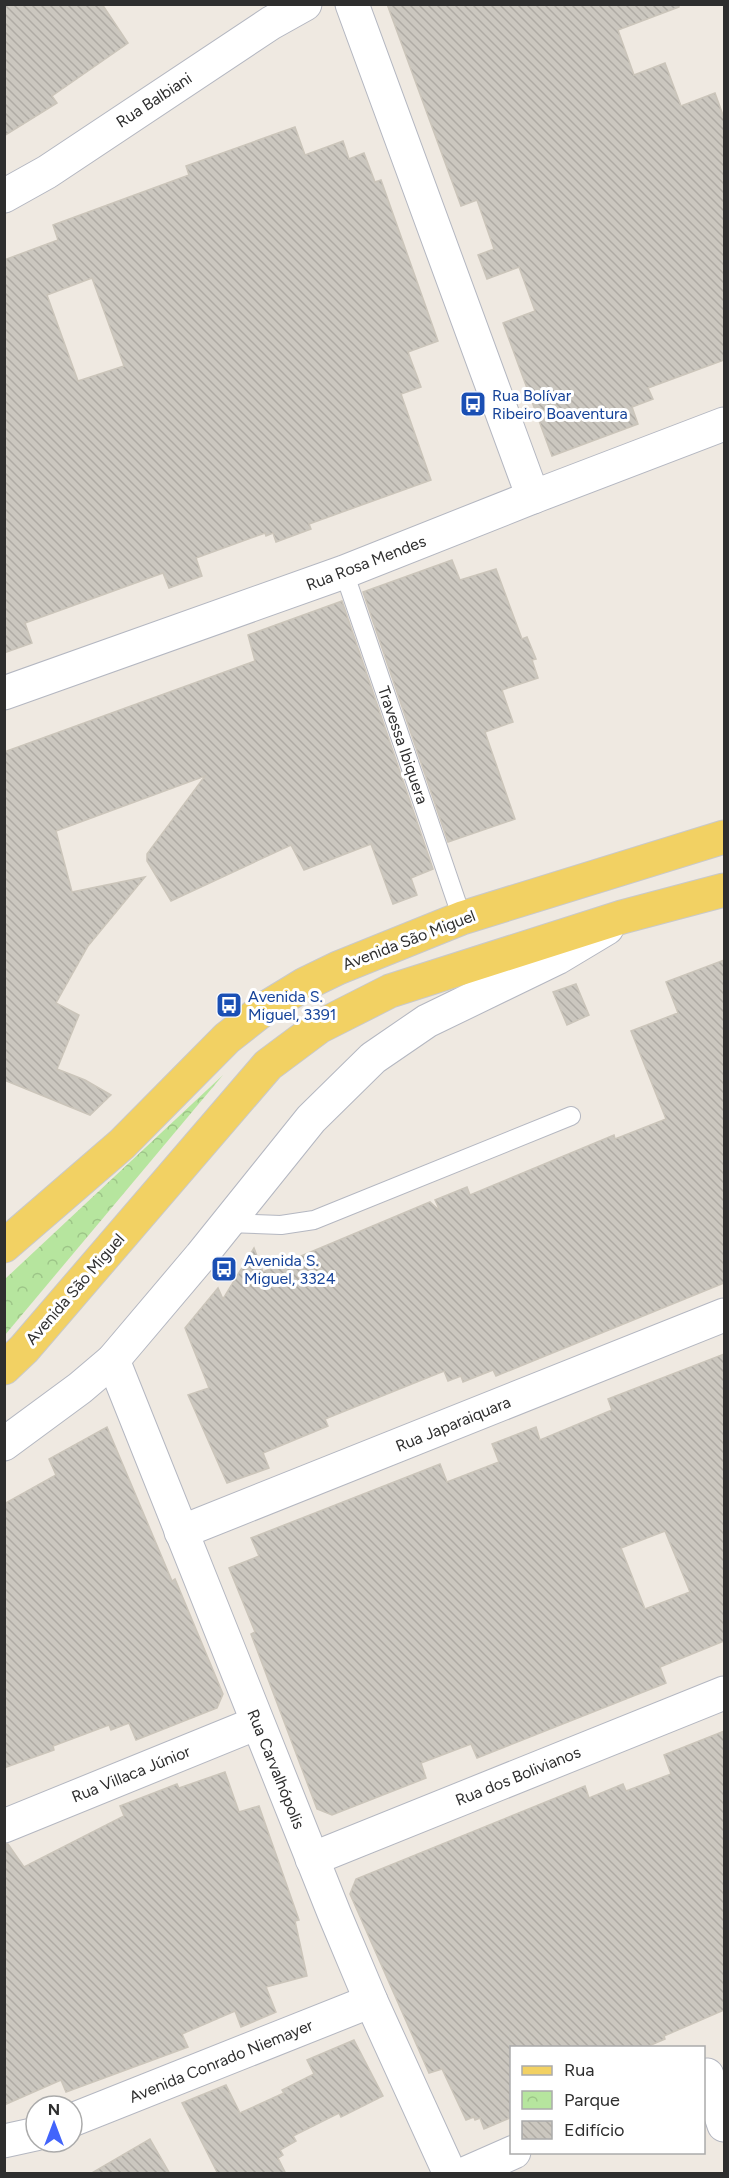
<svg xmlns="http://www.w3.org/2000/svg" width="729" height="2178" viewBox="0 0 729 2178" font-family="Figtree,sans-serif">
<defs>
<pattern id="park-crowns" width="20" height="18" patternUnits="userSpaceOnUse" patternTransform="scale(1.5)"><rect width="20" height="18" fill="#b6e59e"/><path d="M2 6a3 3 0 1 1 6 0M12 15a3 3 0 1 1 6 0" fill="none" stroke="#9dc588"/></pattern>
<pattern id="building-back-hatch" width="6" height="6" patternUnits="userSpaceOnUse" patternTransform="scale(1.5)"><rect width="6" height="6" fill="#cbc7bf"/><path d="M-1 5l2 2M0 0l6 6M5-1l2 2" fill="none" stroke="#afaba4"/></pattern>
</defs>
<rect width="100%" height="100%" fill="#efe9e1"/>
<!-- park -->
<path fill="url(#park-crowns)" d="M 223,1075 L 5,1335 L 5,1279 Z"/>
<!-- building -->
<g fill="url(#building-back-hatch)" stroke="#cbc5ba" stroke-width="1.5" fill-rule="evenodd">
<path d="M 4,4 L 102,4 L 128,43 L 52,96 L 57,103 L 4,136 Z"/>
<path d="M 387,4 L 679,4 L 679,7 L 618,30 L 634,75 L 665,63 L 681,106 L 715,93 L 724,118 L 724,360 L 648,388 L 653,399 L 632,407 L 638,424 L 552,456 L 503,323 L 535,311 L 519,267 L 487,279 L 478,255 L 494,249 L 477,200 L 461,206 Z"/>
<path d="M 295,127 L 305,155 L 343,141 L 349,159 L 364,153 L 375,182 L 381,180 L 438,341 L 408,352 L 421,387 L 401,394 L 431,480 L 309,524 L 311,529 L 276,542 L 273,533 L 266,536 L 265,533 L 196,558 L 202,576 L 169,588 L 163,573 L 25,623 L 32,643 L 4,653 L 4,260 L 58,240 L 53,225 L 189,175 L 186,166 ZM 92,278 L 124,366 L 78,381 L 47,295 Z"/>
<path d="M 452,560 L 460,580 L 496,569 L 522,639 L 527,637 L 536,659 L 532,660 L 538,678 L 502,690 L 513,722 L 485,732 L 515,819 L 448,842 L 363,592 Z"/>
<path d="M 342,601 L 433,869 L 411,878 L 417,895 L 393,904 L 371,844 L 304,870 L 291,845 L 171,901 L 147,861 L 147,854 L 205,776 L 56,831 L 72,892 L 145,877 L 88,946 L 56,1003 L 79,1015 L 57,1069 L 85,1080 L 111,1095 L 90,1115 L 4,1080 L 4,752 L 255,661 L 248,635 Z"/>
<path d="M 724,960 L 724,1283 L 496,1376 L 493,1370 L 463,1382 L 461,1376 L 448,1381 L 444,1371 L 325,1419 L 328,1426 L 263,1453 L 269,1468 L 227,1483 L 188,1395 L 209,1388 L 185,1328 L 218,1288 L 223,1299 L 254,1248 L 263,1272 L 430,1202 L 440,1211 L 435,1200 L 467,1187 L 470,1195 L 614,1135 L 615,1139 L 666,1119 L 631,1031 L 678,1013 L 666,982 Z"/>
<path d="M 576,984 L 589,1015 L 567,1025 L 553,992 Z"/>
<path d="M 724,1354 L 724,1641 L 660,1667 L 666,1683 L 477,1758 L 471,1744 L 421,1763 L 426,1778 L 332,1815 L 317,1809 L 251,1634 L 255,1632 L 229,1568 L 259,1556 L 251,1538 L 440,1464 L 447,1482 L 499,1462 L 492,1444 L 536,1427 L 540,1440 L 612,1410 L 608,1399 ZM 665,1531 L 690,1592 L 645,1609 L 621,1548 Z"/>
<path d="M 107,1427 L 172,1581 L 175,1579 L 223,1694 L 217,1708 L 136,1740 L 129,1723 L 111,1730 L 109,1725 L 53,1746 L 54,1750 L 4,1768 L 4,1504 L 56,1475 L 49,1459 Z"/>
<path d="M 724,1731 L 724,2010 L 664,2036 L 665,2039 L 644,2048 L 512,2048 L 512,2117 L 484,2129 L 480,2118 L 475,2120 L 474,2117 L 466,2120 L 442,2069 L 429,2073 L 350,1894 L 356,1879 L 585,1786 L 589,1798 L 623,1784 L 626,1791 L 671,1774 L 664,1755 Z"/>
<path d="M 225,1772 L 239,1812 L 259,1806 L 299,1920 L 295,1921 L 307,1976 L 266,1987 L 276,2012 L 241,2027 L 235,2011 L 182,2034 L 188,2047 L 66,2092 L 61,2080 L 4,2105 L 4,1844 L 8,1844 L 24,1867 L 124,1816 L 120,1806 L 177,1784 L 179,1788 Z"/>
<path d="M 354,2040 L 383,2096 L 341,2117 L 339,2113 L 293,2136 L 296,2141 L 280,2150 L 283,2155 L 278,2158 L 286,2174 L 218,2174 L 182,2103 L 226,2085 L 240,2113 L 284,2093 L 282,2090 L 314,2074 L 307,2060 Z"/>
<path d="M 150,2139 L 170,2174 L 90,2174 Z"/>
</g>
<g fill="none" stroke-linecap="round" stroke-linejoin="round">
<!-- service casing -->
<g stroke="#b4b7c1" stroke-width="20">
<g id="service">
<path d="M 344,572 L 462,918"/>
<path d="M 227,1223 L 281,1225 L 314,1220 L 571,1116"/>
</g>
</g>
<!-- minor casing -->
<g stroke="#b4b7c1" stroke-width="35">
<g id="minor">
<path d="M 4,196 L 47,172 L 271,23 L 305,4"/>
<path d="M 4,693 L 344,572 L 533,497"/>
<path d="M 113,1360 L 334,1913 L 371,2001 L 450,2174"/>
<path d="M 4,1444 L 80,1388 L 113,1360 L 201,1256 L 311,1119 L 373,1058 L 427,1021 L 557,958 L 607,928"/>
<path d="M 181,1532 L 724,1315"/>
<path d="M 4,1826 L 257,1723"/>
<path d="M 312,1859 L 724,1693"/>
<path d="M 707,2075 L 724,2125"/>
<path d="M 72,2120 L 371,2001"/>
<path d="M 4,2141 L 36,2134"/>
<path d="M 464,2174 L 514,2152"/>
</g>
</g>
<!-- secondary casing -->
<g stroke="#b4b7c1" stroke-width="35">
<path id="secondary" d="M 352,4 L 533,497 L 724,424"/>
</g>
<!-- primary casing -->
<g stroke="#c9c9c9" stroke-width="35">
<g id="primary">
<path d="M 4,1246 L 122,1144 L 227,1038 L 264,1009 L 305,984 L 338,968 L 462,918 L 724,837"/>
<path d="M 4,1368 L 24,1349 L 268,1065 L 319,1027 L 390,991 L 622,917 L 724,890"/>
</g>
</g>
<!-- service -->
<use href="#service" stroke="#fff" stroke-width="18"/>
<!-- minor -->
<use href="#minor" stroke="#fff" stroke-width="33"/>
<!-- secondary -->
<use href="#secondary" stroke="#fff" stroke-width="33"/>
<!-- primary -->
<use href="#primary" stroke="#f2d163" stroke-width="33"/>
</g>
<!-- icons -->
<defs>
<g id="bus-square" transform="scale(1.35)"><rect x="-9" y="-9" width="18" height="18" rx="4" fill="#1a4fb4" stroke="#fff"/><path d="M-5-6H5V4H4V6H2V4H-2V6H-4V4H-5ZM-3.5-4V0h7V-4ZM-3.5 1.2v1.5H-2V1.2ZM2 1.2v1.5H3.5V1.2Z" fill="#fff"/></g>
</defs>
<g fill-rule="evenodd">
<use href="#bus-square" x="473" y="404"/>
<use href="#bus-square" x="229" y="1005"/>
<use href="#bus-square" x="224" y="1269"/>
</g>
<g text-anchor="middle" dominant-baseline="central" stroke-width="6" stroke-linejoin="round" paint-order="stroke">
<!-- street labels -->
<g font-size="16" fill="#2e2e2e" stroke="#fff">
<text transform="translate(154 100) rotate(-33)">Rua Balbiani</text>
<text transform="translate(366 563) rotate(-21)">Rua Rosa Mendes</text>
<text transform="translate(403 745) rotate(71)">Travessa Ibiquera</text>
<text transform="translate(409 940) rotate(-21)">Avenida São Miguel</text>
<text transform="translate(75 1289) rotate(-49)">Avenida São Miguel</text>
<text transform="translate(453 1424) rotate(-22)">Rua Japaraiquara</text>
<text transform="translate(276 1769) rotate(68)">Rua Carvalhópolis</text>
<text transform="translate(131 1774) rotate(-22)">Rua Villaca Júnior</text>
<text transform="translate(518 1776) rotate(-22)">Rua dos Bolivianos</text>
<text transform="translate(221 2061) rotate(-22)">Avenida Conrado Niemayer</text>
</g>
<!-- transit labels -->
<g font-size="16" fill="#164399" stroke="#fff" text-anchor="start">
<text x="492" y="395">Rua Bolívar<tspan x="492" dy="18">Ribeiro Boaventura</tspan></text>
<text x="248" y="996">Avenida S.<tspan x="248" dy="18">Miguel, 3391</tspan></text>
<text x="244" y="1260">Avenida S.<tspan x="244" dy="18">Miguel, 3324</tspan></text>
</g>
</g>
<!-- border -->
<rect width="729" height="2178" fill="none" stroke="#2e2e2e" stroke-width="12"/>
<!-- legend -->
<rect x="510" y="2046" width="195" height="108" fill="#ffffff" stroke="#ababab" stroke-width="1.5"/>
<rect x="522" y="2066" width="30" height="9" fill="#f2d163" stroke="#ababab" stroke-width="1.5"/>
<text x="564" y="2076" font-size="18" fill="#2e2e2e">Rua</text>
<rect x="522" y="2091" width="30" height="18" fill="url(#park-crowns)" stroke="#ababab" stroke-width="1.5"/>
<text x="564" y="2106" font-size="18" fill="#2e2e2e">Parque</text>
<rect x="522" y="2121" width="30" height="18" fill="url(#building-back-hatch)" stroke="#ababab" stroke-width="1.5"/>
<text x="564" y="2136" font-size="18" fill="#2e2e2e">Edifício</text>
<!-- north arrow -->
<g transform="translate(54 2124)"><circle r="28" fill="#ffffff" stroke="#ababab" stroke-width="1.5"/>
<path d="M0-4.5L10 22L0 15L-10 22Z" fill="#4264fb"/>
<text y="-9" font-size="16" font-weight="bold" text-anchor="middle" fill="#2e2e2e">N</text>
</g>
</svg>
